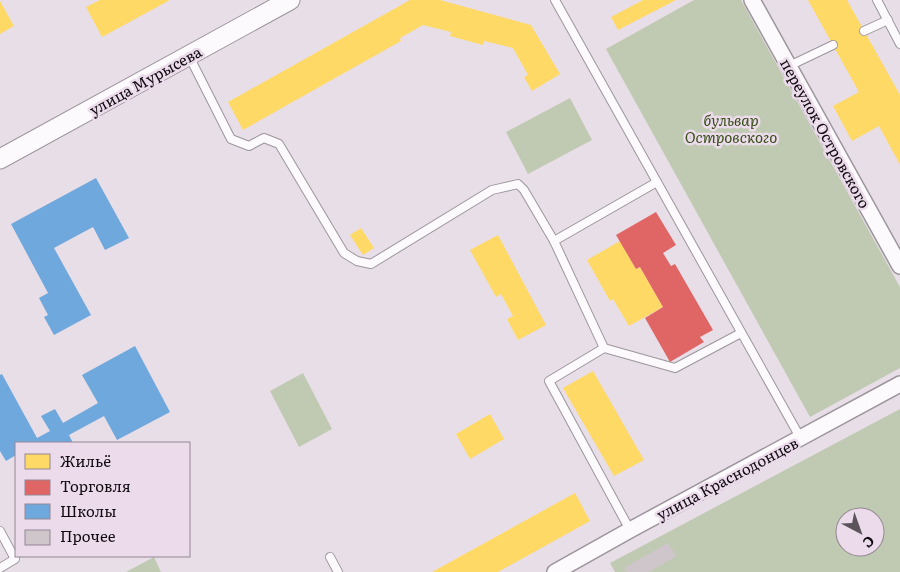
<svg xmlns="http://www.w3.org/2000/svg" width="900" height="572" viewBox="0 0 900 572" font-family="Literata,serif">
<rect width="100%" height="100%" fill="#e8dee8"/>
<!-- green -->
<g fill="#c0cab2" fill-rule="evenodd">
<path d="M 694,0 L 741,0 L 900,287 L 900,368 L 810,417 L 606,49 Z"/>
<path d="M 570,98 L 592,140 L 528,174 L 506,132 Z"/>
<path d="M 303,373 L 332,429 L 299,447 L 270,391 Z"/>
<path d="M 900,409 L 900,572 L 615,572 L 610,563 ZM 845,517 L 875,517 L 875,547 L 845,547 Z"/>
<path d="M 154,557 L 161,572 L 126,572 Z"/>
</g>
<!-- homes -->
<g fill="#ffd966">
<path d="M 100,0 L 170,0 L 102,37 L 86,7 Z"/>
<path d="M 410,0 L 440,0 L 531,25 L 560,74 L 532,91 L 524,77 L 528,75 L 513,48 L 484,41 L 483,45 L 450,36 L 451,32 L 423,25 L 400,38 L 401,41 L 243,130 L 228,102 Z"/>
<path d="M 643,0 L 676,0 L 618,30 L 611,17 Z"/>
<path d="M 808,0 L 847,0 L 900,95 L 900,165 L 879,126 L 852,141 L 833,106 L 859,92 Z"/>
<path d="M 0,1 L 14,26 L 0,34 Z"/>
<path d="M 361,228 L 374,248 L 363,255 L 350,235 Z"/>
<path d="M 498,235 L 546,325 L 518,340 L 507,319 L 513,316 L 501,294 L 496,297 L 470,250 Z"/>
<path d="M 620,241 L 636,269 L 640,267 L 663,307 L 629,326 L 613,299 L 610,301 L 587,260 Z"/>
<path d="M 593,371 L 644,460 L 614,476 L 563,388 Z"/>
<path d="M 490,414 L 504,439 L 470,459 L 456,434 Z"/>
<path d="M 575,493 L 590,521 L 498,572 L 432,572 Z"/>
</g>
<!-- shops -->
<path fill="#e06666" d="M 656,212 L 676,245 L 663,253 L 671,266 L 675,264 L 713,330 L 700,337 L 704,342 L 670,362 L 645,318 L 663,307 L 640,267 L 636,269 L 616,235 Z"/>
<!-- schools -->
<g fill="#6fa8dc">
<path d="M 96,178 L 129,238 L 105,250 L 93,227 L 54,248 L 91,315 L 54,335 L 44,317 L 48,315 L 39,298 L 48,293 L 11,224 Z"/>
<path d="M 135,346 L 170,412 L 117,440 L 104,416 L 69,435 L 73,443 L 16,443 L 16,455 L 6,461 L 0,451 L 0,375 L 2,374 L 37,438 L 50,431 L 41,416 L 55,409 L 63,423 L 98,403 L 82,375 Z"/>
</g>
<!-- building -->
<path fill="#cfc6cc" d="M 668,543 L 676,556 L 649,572 L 627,572 L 624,568 Z"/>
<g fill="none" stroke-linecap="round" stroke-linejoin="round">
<!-- service casing -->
<g stroke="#9c959c" stroke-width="10">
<g id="service">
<path d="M 555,0 L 801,439"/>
<path d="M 877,0 L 900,44"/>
<path d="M 864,31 L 888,20"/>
<path d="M 189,56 L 231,139 L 249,146 L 264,138 L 279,144 L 344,253 L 357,261 L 371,264 L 492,190 L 518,184 L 524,190 L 554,241"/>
<path d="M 789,66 L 833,45"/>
<path d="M 604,348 L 675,368 L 741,333"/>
<path d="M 630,530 L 549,381 L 604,348 L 554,241 L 657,182"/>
<path d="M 0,531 L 15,559 L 0,568"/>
<path d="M 330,557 L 338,572"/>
</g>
</g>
<!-- minor casing -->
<g stroke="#9c959c" stroke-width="18">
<g id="minor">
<path d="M 752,0 L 900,266"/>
<path d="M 555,572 L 630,530 L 900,384"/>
</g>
</g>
<!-- tertiary casing -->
<g stroke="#9c959c" stroke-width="21">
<path id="tertiary" d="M 0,159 L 290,0"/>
</g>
<!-- service -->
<use href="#service" stroke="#fcfafc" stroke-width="8"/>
<!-- minor -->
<use href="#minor" stroke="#fcfafc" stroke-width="15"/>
<!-- tertiary -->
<use href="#tertiary" stroke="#fcfafc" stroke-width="19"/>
</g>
<g text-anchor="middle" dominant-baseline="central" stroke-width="5" stroke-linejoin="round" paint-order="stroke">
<!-- street labels -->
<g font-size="15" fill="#0f0a0f" stroke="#ebdbeb">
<text transform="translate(145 80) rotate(-29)">улица Мурысева</text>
<text transform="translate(826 133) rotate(61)">переулок Островского</text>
<text transform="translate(727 478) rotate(-28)">улица Краснодонцев</text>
</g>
<!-- park labels -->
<g font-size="15" font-style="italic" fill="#354d14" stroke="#ebdbeb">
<text x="731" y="119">бульвар<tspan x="731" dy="17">Островского</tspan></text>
</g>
</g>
<!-- legend -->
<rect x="15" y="442" width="175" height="115" fill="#ebdbeb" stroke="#938793"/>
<rect x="25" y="454" width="25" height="15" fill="#ffd966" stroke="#938793"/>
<text x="60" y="467" font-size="15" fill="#0f0a0f">Жильё</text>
<rect x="25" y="480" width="25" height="15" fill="#e06666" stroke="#938793"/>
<text x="60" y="492" font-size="15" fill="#0f0a0f">Торговля</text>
<rect x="25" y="504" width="25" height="15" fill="#6fa8dc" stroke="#938793"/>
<text x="60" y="517" font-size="15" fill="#0f0a0f">Школы</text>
<rect x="25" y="530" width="25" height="15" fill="#cfc6cc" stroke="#938793"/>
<text x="60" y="542" font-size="15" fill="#0f0a0f">Прочее</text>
<!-- north arrow -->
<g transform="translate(860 532) rotate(139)"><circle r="24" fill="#ebdbeb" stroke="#938793"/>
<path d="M0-4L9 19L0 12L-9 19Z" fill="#5b545b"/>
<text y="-8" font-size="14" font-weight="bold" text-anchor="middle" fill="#0f0a0f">С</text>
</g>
</svg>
